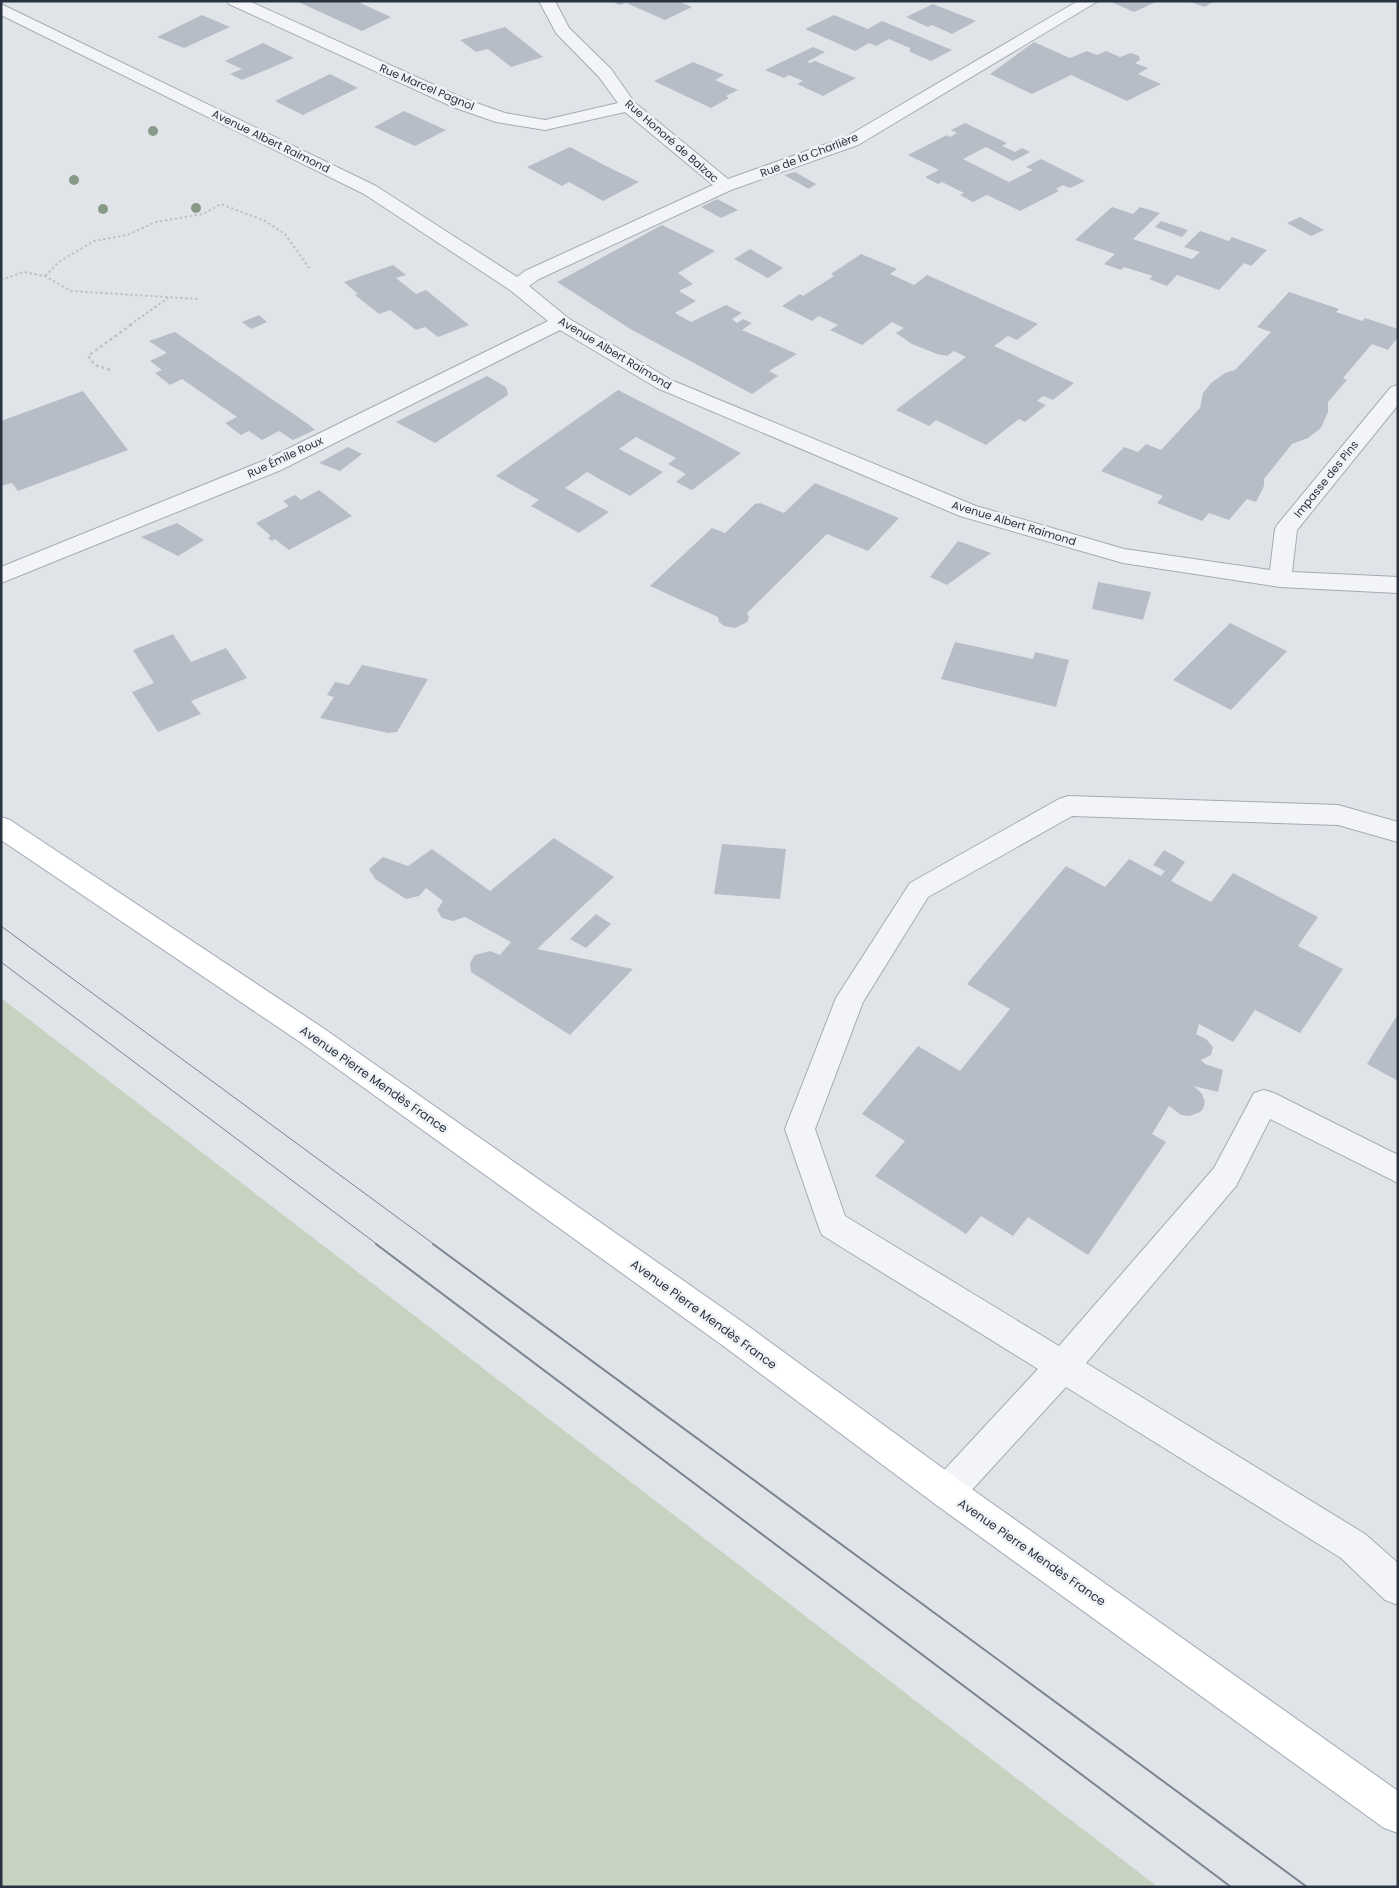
<svg xmlns="http://www.w3.org/2000/svg" width="1399" height="1888" viewBox="0 0 1399 1888" font-family="Poppins,sans-serif">
<rect width="100%" height="100%" fill="#e0e4e9"/>
<!-- green -->
<path fill="#c6d3c1" d="M 1,998 L 1158,1887 L 1,1887 Z"/>
<!-- building -->
<g fill="#b7bdc6">
<path d="M 296,1 L 356,1 L 391,17 L 362,31 Z"/>
<path d="M 611,1 L 678,1 L 692,7 L 665,20 L 626,3 L 620,5 Z"/>
<path d="M 1109,1 L 1158,1 L 1134,12 Z"/>
<path d="M 1187,1 L 1214,1 L 1205,7 Z"/>
<path d="M 933,4 L 976,21 L 952,34 L 932,25 L 928,27 L 906,17 Z"/>
<path d="M 202,15 L 230,27 L 184,48 L 157,37 Z"/>
<path d="M 834,15 L 868,29 L 882,21 L 952,50 L 931,61 L 910,52 L 910,48 L 889,39 L 876,46 L 869,43 L 855,51 L 805,29 Z"/>
<path d="M 505,27 L 543,57 L 511,67 L 488,49 L 476,52 L 460,40 Z"/>
<path d="M 1034,42 L 1070,58 L 1087,51 L 1097,55 L 1106,51 L 1120,57 L 1131,53 L 1139,56 L 1140,60 L 1135,63 L 1148,68 L 1138,74 L 1161,84 L 1127,101 L 1071,75 L 1032,94 L 990,74 Z"/>
<path d="M 263,43 L 294,58 L 242,80 L 230,74 L 242,69 L 225,61 Z"/>
<path d="M 813,47 L 825,52 L 807,62 L 810,63 L 815,61 L 856,78 L 823,96 L 797,84 L 803,81 L 789,75 L 784,78 L 765,70 Z"/>
<path d="M 693,62 L 724,75 L 715,80 L 738,90 L 726,96 L 729,98 L 711,108 L 654,81 Z"/>
<path d="M 330,74 L 358,88 L 303,115 L 275,101 Z"/>
<path d="M 404,111 L 446,130 L 415,146 L 374,127 Z"/>
<path d="M 965,123 L 1007,143 L 1002,146 L 1015,152 L 1022,148 L 1030,152 L 1013,161 L 986,147 L 963,159 L 1009,182 L 1033,170 L 1026,167 L 1041,159 L 1085,181 L 1070,188 L 1063,185 L 1056,189 L 1059,191 L 1020,211 L 987,195 L 973,202 L 960,195 L 964,193 L 942,182 L 938,184 L 925,177 L 939,170 L 908,155 L 947,135 L 950,137 L 957,133 L 951,130 Z"/>
<path d="M 570,147 L 604,165 L 639,182 L 603,201 L 569,182 L 562,186 L 527,167 Z"/>
<path d="M 795,172 L 816,184 L 809,189 L 784,175 Z"/>
<path d="M 717,199 L 738,210 L 721,218 L 701,207 Z"/>
<path d="M 1112,207 L 1133,214 L 1140,207 L 1160,213 L 1133,239 L 1192,259 L 1200,252 L 1184,247 L 1200,231 L 1229,241 L 1232,237 L 1267,250 L 1251,266 L 1244,263 L 1219,290 L 1177,275 L 1167,286 L 1149,279 L 1153,276 L 1124,267 L 1121,270 L 1104,264 L 1115,254 L 1075,240 Z"/>
<path d="M 1300,217 L 1324,230 L 1311,236 L 1287,223 Z"/>
<path d="M 1161,221 L 1188,230 L 1182,237 L 1155,227 Z"/>
<path d="M 662,225 L 715,251 L 678,273 L 693,284 L 679,291 L 696,301 L 675,313 L 691,322 L 726,305 L 742,313 L 732,319 L 737,323 L 743,319 L 752,323 L 742,330 L 797,354 L 769,371 L 778,376 L 752,394 L 632,330 L 557,282 Z"/>
<path d="M 750,249 L 783,268 L 768,278 L 734,259 Z"/>
<path d="M 861,254 L 897,269 L 890,274 L 914,285 L 927,275 L 1038,324 L 1017,340 L 1008,336 L 994,346 L 1074,383 L 1053,400 L 1043,396 L 1037,401 L 1046,405 L 1025,422 L 1019,419 L 986,445 L 936,420 L 929,426 L 896,410 L 966,357 L 954,351 L 947,356 L 937,354 L 912,344 L 896,333 L 904,328 L 892,322 L 862,345 L 830,330 L 838,325 L 819,316 L 812,321 L 782,306 L 800,294 L 803,296 L 834,276 L 831,274 Z"/>
<path d="M 393,265 L 406,275 L 396,278 L 416,294 L 426,290 L 469,325 L 438,337 L 425,327 L 416,330 L 390,310 L 379,314 L 355,295 L 358,294 L 344,282 Z"/>
<path d="M 1289,292 L 1339,309 L 1336,312 L 1362,321 L 1365,318 L 1398,329 L 1398,337 L 1388,350 L 1372,344 L 1343,378 L 1347,380 L 1328,402 L 1328,412 L 1321,428 L 1308,438 L 1292,444 L 1264,479 L 1264,486 L 1256,502 L 1247,499 L 1229,520 L 1209,513 L 1202,521 L 1157,503 L 1163,496 L 1101,471 L 1124,447 L 1138,452 L 1146,444 L 1161,450 L 1200,408 L 1203,393 L 1211,383 L 1225,373 L 1235,370 L 1271,332 L 1257,327 Z"/>
<path d="M 259,315 L 267,322 L 251,329 L 242,322 Z"/>
<path d="M 175,332 L 308,424 L 315,430 L 293,440 L 279,431 L 262,440 L 249,431 L 241,435 L 225,423 L 237,417 L 182,379 L 170,385 L 155,373 L 162,370 L 150,361 L 167,353 L 149,341 Z"/>
<path d="M 487,376 L 506,387 L 508,395 L 435,443 L 396,422 Z"/>
<path d="M 618,390 L 741,453 L 692,490 L 676,482 L 686,474 L 668,464 L 676,458 L 636,437 L 619,449 L 663,472 L 630,496 L 587,472 L 565,488 L 609,512 L 579,533 L 531,506 L 539,500 L 496,476 Z"/>
<path d="M 83,391 L 128,450 L 18,491 L 12,483 L 1,486 L 1,421 Z"/>
<path d="M 348,447 L 362,454 L 340,471 L 319,463 Z"/>
<path d="M 815,483 L 899,518 L 868,551 L 827,534 L 747,613 L 749,617 L 747,622 L 735,628 L 724,626 L 719,622 L 718,617 L 650,586 L 712,528 L 725,533 L 755,504 L 760,503 L 784,513 Z"/>
<path d="M 319,490 L 352,516 L 289,550 L 275,539 L 272,541 L 268,538 L 271,536 L 256,523 L 289,506 L 283,501 L 295,495 L 301,500 Z"/>
<path d="M 177,523 L 204,540 L 178,556 L 141,537 Z"/>
<path d="M 958,541 L 991,553 L 947,585 L 930,577 Z"/>
<path d="M 1098,582 L 1151,592 L 1143,620 L 1092,609 Z"/>
<path d="M 1230,623 L 1287,651 L 1231,710 L 1173,680 Z"/>
<path d="M 173,634 L 191,662 L 226,648 L 247,678 L 191,701 L 201,714 L 158,732 L 132,692 L 154,683 L 133,650 Z"/>
<path d="M 955,642 L 1033,659 L 1035,652 L 1069,660 L 1056,707 L 941,679 Z"/>
<path d="M 362,665 L 428,679 L 397,732 L 388,733 L 320,718 L 334,697 L 327,695 L 335,682 L 349,685 Z"/>
<path d="M 554,838 L 614,877 L 537,949 L 633,969 L 570,1035 L 471,972 L 470,963 L 475,955 L 490,951 L 500,955 L 511,942 L 465,917 L 453,921 L 442,918 L 437,910 L 443,901 L 426,888 L 419,896 L 406,899 L 375,879 L 369,869 L 383,857 L 408,866 L 432,849 L 490,891 Z"/>
<path d="M 722,844 L 786,849 L 780,899 L 714,894 Z"/>
<path d="M 1164,850 L 1185,862 L 1171,881 L 1211,902 L 1233,873 L 1318,917 L 1298,946 L 1343,969 L 1300,1033 L 1255,1010 L 1233,1042 L 1199,1024 L 1196,1034 L 1206,1039 L 1213,1047 L 1211,1055 L 1201,1060 L 1205,1064 L 1223,1070 L 1218,1092 L 1194,1086 L 1202,1094 L 1205,1102 L 1203,1109 L 1200,1112 L 1190,1116 L 1181,1115 L 1169,1106 L 1152,1134 L 1166,1142 L 1088,1255 L 1028,1217 L 1013,1236 L 981,1216 L 966,1234 L 875,1176 L 905,1141 L 862,1114 L 918,1046 L 960,1071 L 1010,1009 L 967,984 L 1066,866 L 1105,887 L 1129,859 L 1161,876 L 1165,871 L 1153,865 Z"/>
<path d="M 596,914 L 611,924 L 586,948 L 570,939 Z"/>
<path d="M 1398,1014 L 1398,1081 L 1367,1064 Z"/>
</g>
<g fill="none" stroke-linecap="round" stroke-linejoin="round">
<!-- minor casing -->
<g stroke="#a5abb3" stroke-width="2">
<g id="minor">
<path d="M 227,1 L 249,1 L 465,99 L 505,113 L 545,120 L 618,103 L 599,77 L 556,33 L 539,1 L 555,1 L 569,28 L 611,69 L 634,102 L 728,179 L 846,137 L 1078,1 L 1098,1 L 858,145 L 731,190 L 539,279 L 529,286 L 568,318 L 671,380 L 976,506 L 1124,549 L 1270,570 L 1275,529 L 1278,524 L 1391,387 L 1398,385 L 1398,405 L 1297,530 L 1292,572 L 1398,577 L 1398,593 L 1280,587 L 1123,563 L 960,516 L 657,388 L 560,330 L 281,470 L 1,583 L 1,567 L 265,460 L 548,321 L 510,290 L 364,194 L 1,15 L 1,4 L 376,186 L 517,277 L 525,271 L 713,185 L 625,112 L 545,130 L 496,122 L 453,107 L 229,4 Z"/>
<path d="M 1068,796 L 1338,805 L 1398,822 L 1398,842 L 1338,825 L 1072,816 L 928,897 L 863,1002 L 815,1129 L 845,1216 L 1059,1346 L 1214,1168 L 1254,1093 L 1264,1090 L 1274,1093 L 1398,1155 L 1398,1183 L 1270,1119 L 1236,1186 L 1086,1363 L 1365,1534 L 1398,1563 L 1398,1605 L 1385,1600 L 1341,1558 L 1066,1387 L 959,1504 L 947,1509 L 935,1504 L 930,1492 L 935,1480 L 1038,1369 L 822,1235 L 818,1225 L 785,1129 L 836,998 L 910,883 L 1059,799 Z"/>
</g>
</g>
<!-- major casing -->
<g stroke="#a0a9b4" stroke-width="2">
<path id="major" d="M 1,817 L 10,820 L 323,1028 L 744,1323 L 959,1480 L 1398,1791 L 1398,1833 L 1384,1828 L 935,1504 L 722,1345 L 303,1044 L 1,840 Z"/>
</g>
<!-- path-far1 -->
<g stroke="#bec2c7" stroke-width="2" stroke-dasharray="2.5 2.5" stroke-linecap="butt">
<path d="M 45,276 L 59,262 L 94,241 L 127,235 L 156,222 L 203,214 L 221,204 L 265,221 L 285,234 L 309,268"/>
<path d="M 1,280 L 24,272 L 45,276 L 71,291 L 199,299"/>
<path d="M 130,325 L 168,298"/>
</g>
<!-- path -->
<path stroke="#bec2c7" stroke-width="2.5" stroke-dasharray="3 3" stroke-linecap="butt" d="M 110,370 L 95,365 L 88,356 L 132,324"/>
<!-- minor -->
<use href="#minor" fill="#f3f4f7" fill-rule="evenodd"/>
<!-- major -->
<use href="#major" fill="#fff" fill-rule="evenodd"/>
<!-- tram-far1 -->
<g stroke="#7a8492" stroke-width="1">
<path d="M 1,926 L 435,1245"/>
<path d="M 1,962 L 378,1245"/>
</g>
<!-- tram -->
<g stroke="#7a8492" stroke-width="2">
<path d="M 376,1244 L 1231,1887"/>
<path d="M 433,1244 L 1307,1887"/>
</g>
</g>
<!-- trees -->
<g fill="#879987">
<circle cx="153" cy="131" r="5"/>
<circle cx="74" cy="180" r="5"/>
<circle cx="196" cy="208" r="5"/>
<circle cx="103" cy="209" r="5"/>
</g>
<g text-anchor="middle" dominant-baseline="central" stroke-width="5" stroke-linejoin="round" paint-order="stroke">
<!-- far-street labels -->
<g font-size="11" fill="#293240" stroke="#f0f3f6">
<text transform="translate(427 87) rotate(23)">Rue Marcel Pagnol</text>
<text transform="translate(271 141) rotate(26)">Avenue Albert Raimond</text>
<text transform="translate(672 141) rotate(41)">Rue Honoré de Balzac</text>
<text transform="translate(809 155) rotate(-21)">Rue de la Charlière</text>
<text transform="translate(615 353) rotate(31)">Avenue Albert Raimond</text>
<text transform="translate(285 457) rotate(-25)">Rue Émile Roux</text>
<text transform="translate(1326 479) rotate(-51)">Impasse des Pins</text>
<text transform="translate(1014 523) rotate(17)">Avenue Albert Raimond</text>
</g>
<!-- street labels -->
<g font-size="12" fill="#293240" stroke="#f0f3f6">
<text transform="translate(374 1079) rotate(35)">Avenue Pierre Mendès France</text>
<text transform="translate(704 1314) rotate(36)">Avenue Pierre Mendès France</text>
<text transform="translate(1032 1552) rotate(35)">Avenue Pierre Mendès France</text>
</g>
</g>
<!-- border -->
<rect width="1399" height="1888" fill="none" stroke="#293240" stroke-width="5"/>
</svg>
